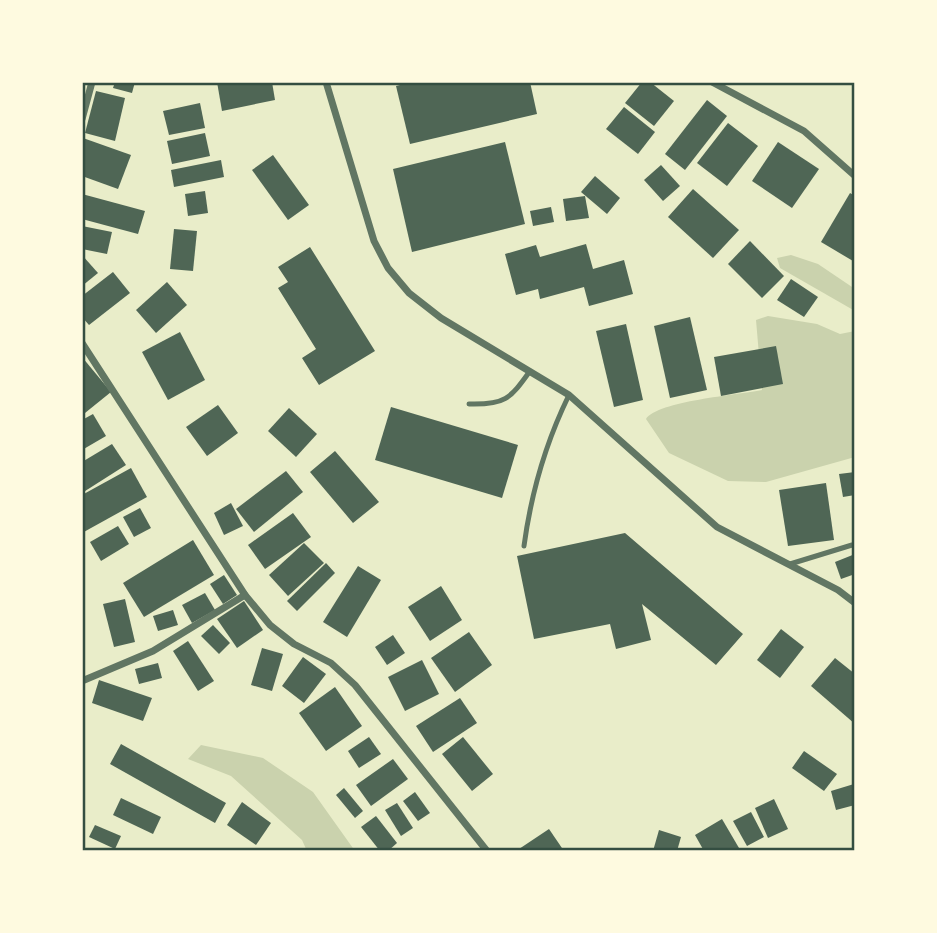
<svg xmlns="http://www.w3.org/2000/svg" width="937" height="933" viewBox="0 0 937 933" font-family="'PT Sans',sans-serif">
<rect width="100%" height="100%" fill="#e9edc9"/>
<!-- green -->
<g fill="#cad2ad">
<path d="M 791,255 L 818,264 L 855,289 L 855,311 L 780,268 L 777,258 Z"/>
<path d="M 768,316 L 817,324 L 840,334 L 855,331 L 855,457 L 766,482 L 728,481 L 669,453 L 646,419 C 658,401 737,395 762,390 L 756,320 Z"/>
<path d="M 201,745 L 263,758 L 313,792 L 355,851 L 307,851 L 302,840 L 231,776 L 188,759 Z"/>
</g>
<!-- building -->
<g fill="#4f6655">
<path d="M 115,82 L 135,82 L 132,93 L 113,88 Z"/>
<path d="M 217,82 L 272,82 L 275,100 L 222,111 Z"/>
<path d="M 412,82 L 530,82 L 537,114 L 410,144 L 396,86 Z"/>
<path d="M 642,82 L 650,82 L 674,101 L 654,126 L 625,103 Z"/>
<path d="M 96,91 L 125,98 L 115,141 L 85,133 Z"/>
<path d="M 707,100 L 727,116 L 685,170 L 665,154 Z"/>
<path d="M 200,103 L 205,128 L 169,135 L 163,111 Z"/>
<path d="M 624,107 L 655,132 L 638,154 L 606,129 Z"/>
<path d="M 728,123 L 758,146 L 727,186 L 697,163 Z"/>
<path d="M 205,133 L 210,156 L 172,164 L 167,141 Z"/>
<path d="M 83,138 L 131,155 L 118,189 L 82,176 Z"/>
<path d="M 505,142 L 525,224 L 412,252 L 393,169 Z"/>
<path d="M 778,142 L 819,169 L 792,208 L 752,181 Z"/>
<path d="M 273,155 L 309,205 L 288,220 L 252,170 Z"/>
<path d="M 221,160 L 224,177 L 174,187 L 171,170 Z"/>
<path d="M 661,165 L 680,186 L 663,201 L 644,180 Z"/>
<path d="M 595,176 L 620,198 L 607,214 L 581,192 Z"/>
<path d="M 693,189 L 739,230 L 713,258 L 668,217 Z"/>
<path d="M 205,191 L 208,213 L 188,216 L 185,194 Z"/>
<path d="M 850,193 L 855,196 L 853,261 L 821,242 Z"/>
<path d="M 82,194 L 145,211 L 138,234 L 82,219 Z"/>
<path d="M 585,196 L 589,218 L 566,221 L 563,199 Z"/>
<path d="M 551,207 L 554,222 L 533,226 L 530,211 Z"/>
<path d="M 82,226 L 112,232 L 107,254 L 82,249 Z"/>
<path d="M 174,229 L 197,231 L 193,271 L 170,269 Z"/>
<path d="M 750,241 L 784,276 L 762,298 L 728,264 Z"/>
<path d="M 586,244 L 593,269 L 624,260 L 633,294 L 589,306 L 584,287 L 540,299 L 538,289 L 516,295 L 505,254 L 536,245 L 540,257 Z"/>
<path d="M 310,247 L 375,351 L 319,385 L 302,358 L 316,349 L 278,288 L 288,282 L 278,267 Z"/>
<path d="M 82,255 L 98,273 L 82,286 Z"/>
<path d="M 113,272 L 130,293 L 89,325 L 82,317 L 82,296 Z"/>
<path d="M 791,279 L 818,297 L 804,317 L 777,300 Z"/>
<path d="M 167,282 L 187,305 L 156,333 L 136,310 Z"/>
<path d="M 690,317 L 707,390 L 670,398 L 654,326 Z"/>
<path d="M 626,324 L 643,400 L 614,407 L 596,331 Z"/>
<path d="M 180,332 L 205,380 L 168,400 L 142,352 Z"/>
<path d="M 776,346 L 783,384 L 721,396 L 714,357 Z"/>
<path d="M 82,357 L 111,392 L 85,413 L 82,410 Z"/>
<path d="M 218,405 L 238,433 L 207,456 L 186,427 Z"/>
<path d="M 391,407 L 518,445 L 502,498 L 375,460 Z"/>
<path d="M 289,408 L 317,434 L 296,457 L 268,431 Z"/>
<path d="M 93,414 L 106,436 L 82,450 L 82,420 Z"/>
<path d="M 112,444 L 126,465 L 82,493 L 82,462 Z"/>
<path d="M 335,451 L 379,502 L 353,523 L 310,472 Z"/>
<path d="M 131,468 L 147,497 L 82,533 L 82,495 Z"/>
<path d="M 286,471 L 303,492 L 254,532 L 236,509 Z"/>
<path d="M 855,472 L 855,495 L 843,497 L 839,474 Z"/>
<path d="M 826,483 L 834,540 L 788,546 L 779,490 Z"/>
<path d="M 231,503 L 243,526 L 224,535 L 214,513 Z"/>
<path d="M 140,508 L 151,528 L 134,537 L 123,517 Z"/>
<path d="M 293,513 L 311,537 L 265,569 L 248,545 Z"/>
<path d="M 118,526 L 129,544 L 101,561 L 90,542 Z"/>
<path d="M 625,533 L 743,634 L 716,665 L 642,604 L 651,640 L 616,649 L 610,624 L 534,639 L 517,556 Z"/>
<path d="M 193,540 L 214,575 L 144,617 L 123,583 Z"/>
<path d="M 304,543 L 324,563 L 288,596 L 269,575 Z"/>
<path d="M 855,554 L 855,574 L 841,579 L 835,562 Z"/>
<path d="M 326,563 L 335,573 L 297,611 L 287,601 Z"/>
<path d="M 358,566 L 381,580 L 347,637 L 323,622 Z"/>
<path d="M 224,575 L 237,595 L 223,604 L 210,584 Z"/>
<path d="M 441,586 L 462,620 L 430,641 L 408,607 Z"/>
<path d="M 205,593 L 215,610 L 192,623 L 182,605 Z"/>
<path d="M 125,599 L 135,642 L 114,647 L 103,604 Z"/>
<path d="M 244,601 L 263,630 L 237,648 L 217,619 Z"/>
<path d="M 173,610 L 178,625 L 158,631 L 153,616 Z"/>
<path d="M 213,625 L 230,643 L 219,654 L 201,636 Z"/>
<path d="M 781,629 L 804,647 L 780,678 L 757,660 Z"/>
<path d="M 469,632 L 492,665 L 455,692 L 431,658 Z"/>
<path d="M 393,635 L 405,653 L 387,665 L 375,647 Z"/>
<path d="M 188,641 L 214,681 L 198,691 L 173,651 Z"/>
<path d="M 262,648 L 283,654 L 272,691 L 251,685 Z"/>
<path d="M 303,657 L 326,674 L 304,703 L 282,686 Z"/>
<path d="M 835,658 L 855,674 L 855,724 L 811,686 Z"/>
<path d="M 422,660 L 439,694 L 405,711 L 388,677 Z"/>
<path d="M 158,663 L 162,678 L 139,684 L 135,669 Z"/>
<path d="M 99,680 L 152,698 L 143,721 L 92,703 Z"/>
<path d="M 335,687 L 362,726 L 326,751 L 299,713 Z"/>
<path d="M 460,698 L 477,723 L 433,752 L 416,726 Z"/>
<path d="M 369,737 L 381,754 L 359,768 L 348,751 Z"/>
<path d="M 463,737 L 493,774 L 472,791 L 442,754 Z"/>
<path d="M 121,744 L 226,803 L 215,823 L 110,764 Z"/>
<path d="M 804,751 L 837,774 L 824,791 L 792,768 Z"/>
<path d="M 393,759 L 408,779 L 371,806 L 356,785 Z"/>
<path d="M 854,784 L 855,805 L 836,810 L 831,791 Z"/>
<path d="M 344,788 L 363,811 L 355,818 L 336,795 Z"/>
<path d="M 415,792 L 430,813 L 418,821 L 403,801 Z"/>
<path d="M 121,798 L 161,817 L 153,834 L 113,815 Z"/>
<path d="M 774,799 L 788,829 L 768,838 L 755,808 Z"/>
<path d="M 242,802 L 271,823 L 256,845 L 227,825 Z"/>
<path d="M 397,803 L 413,828 L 401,836 L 385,810 Z"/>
<path d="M 751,812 L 764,837 L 747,846 L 733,821 Z"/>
<path d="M 376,816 L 397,843 L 388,851 L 380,851 L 361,827 Z"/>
<path d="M 722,819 L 739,848 L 704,851 L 695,835 Z"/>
<path d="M 95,825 L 121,836 L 115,849 L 89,837 Z"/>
<path d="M 549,829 L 564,851 L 516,851 Z"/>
<path d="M 659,830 L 681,837 L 677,851 L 653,851 Z"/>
</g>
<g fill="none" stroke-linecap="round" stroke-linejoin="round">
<!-- service -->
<g stroke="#617663" stroke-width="5">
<path d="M 469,404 C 505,405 510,399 530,371"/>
<path d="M 524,546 C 531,494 546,442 569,395"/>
<path d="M 790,564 L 852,545"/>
</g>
<!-- minor -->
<g stroke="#617663" stroke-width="7">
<path d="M 326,82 L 374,241 L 388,268 L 409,293 L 441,318 L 569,395 L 717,527 L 838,590 L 855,603"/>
<path d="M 712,82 L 804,131 L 855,176"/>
<path d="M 82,119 L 92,82"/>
<path d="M 82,343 L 245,595 L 270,625 L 294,644 L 331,663 L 355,685 L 487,851"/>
<path d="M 82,681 L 153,651 L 245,595"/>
</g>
</g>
<!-- border -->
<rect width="937" height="933" fill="none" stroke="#fefae0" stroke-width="168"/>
<rect x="84" y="84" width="769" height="765" fill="none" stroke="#344e41" stroke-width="2.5"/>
</svg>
